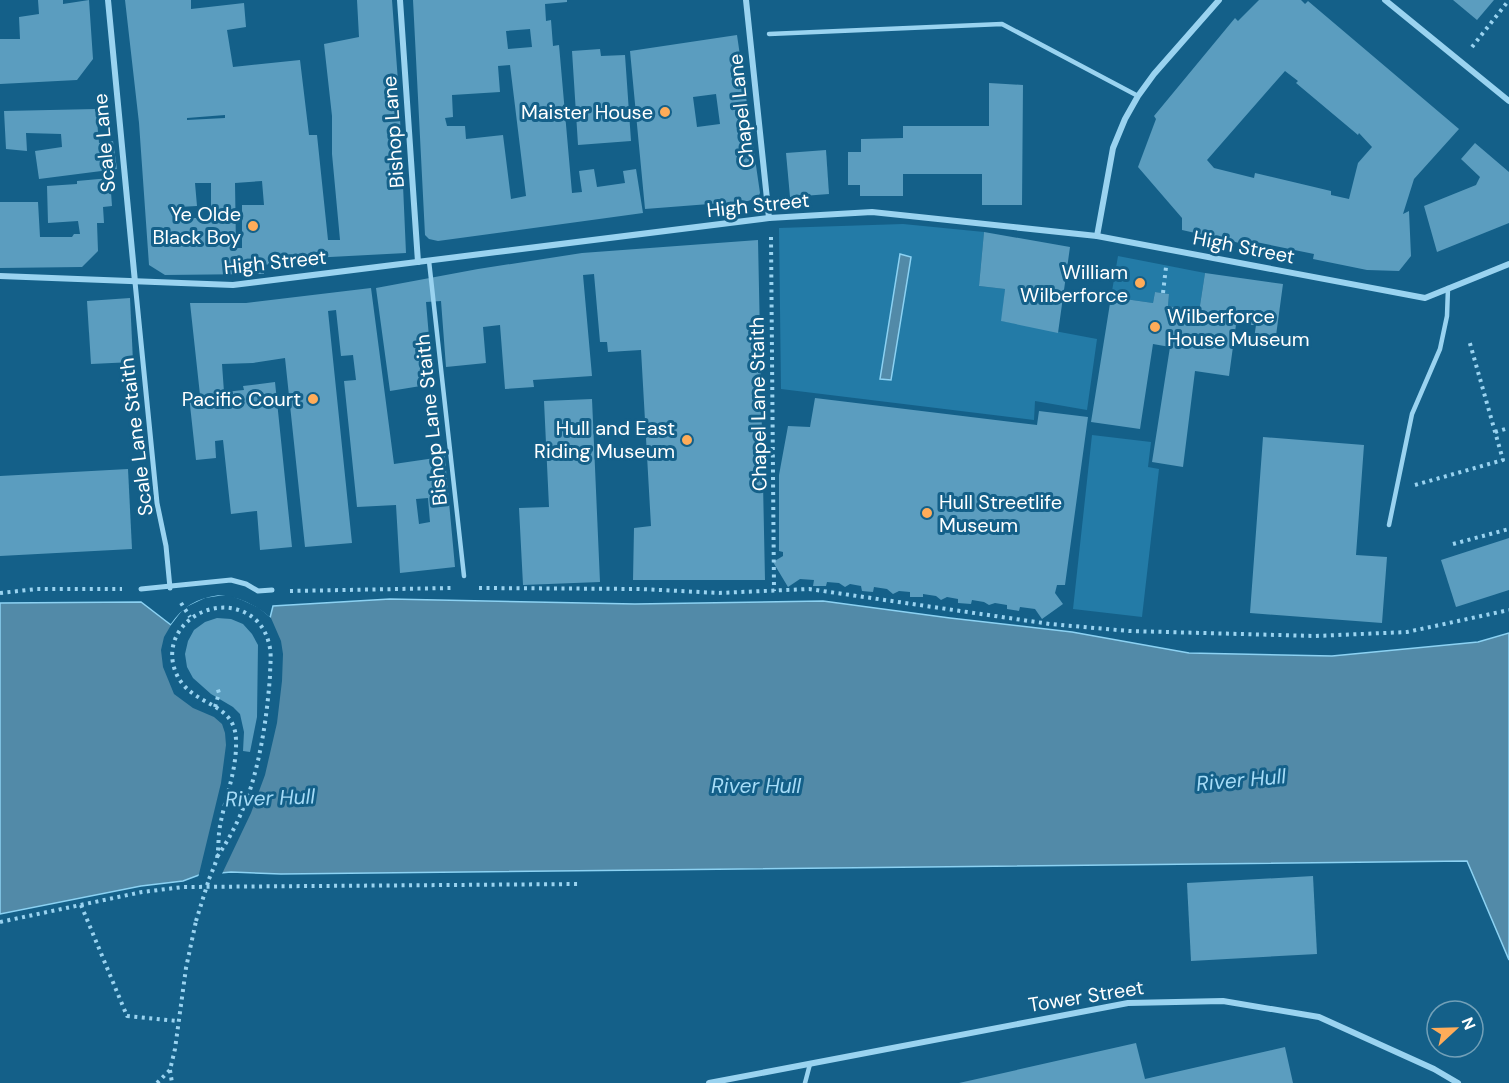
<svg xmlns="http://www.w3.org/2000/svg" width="1509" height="1083" viewBox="0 0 1509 1083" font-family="'DM Sans',sans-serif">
<rect width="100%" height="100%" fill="#146089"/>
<!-- green -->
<g fill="#237ba7">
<path d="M 903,224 L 984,232 L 979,286 L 1005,289 L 1002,321 L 1097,339 L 1087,410 L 1035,401 L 1034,420 L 781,389 L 779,228 Z"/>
<path d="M 1118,256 L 1205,273 L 1199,312 L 1168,306 L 1169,294 L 1155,292 L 1153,303 L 1111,297 Z"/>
<path d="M 1092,435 L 1151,442 L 1148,467 L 1159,469 L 1142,617 L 1073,609 Z"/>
</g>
<!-- water -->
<g fill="#528aa8" stroke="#8cd2f3" stroke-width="1.5">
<path d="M 900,254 L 911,257 L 891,380 L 880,379 Z"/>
<path d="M 218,596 C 238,597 255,605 270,618 L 273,606 L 390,599 L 635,604 L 823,601 L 950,618 L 1072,632 L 1189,653 L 1332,656 L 1478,642 L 1509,633 L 1509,960 L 1467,861 L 281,874 L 231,872 L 199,875 L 183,881 L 141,886 L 0,914 L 0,603 L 141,602 L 171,625 C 183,607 197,599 218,596 Z"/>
</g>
<!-- pier -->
<path fill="#146089" d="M 218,596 L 231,596 L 242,600 L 259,608 L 271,618 L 281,641 L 283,654 L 282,681 L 277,723 L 265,775 L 251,813 L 221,876 L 198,878 L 221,783 L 226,745 L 225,733 L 222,724 L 214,717 L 193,708 L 174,694 L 163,667 L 161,650 L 164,637 L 171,625 L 184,608 L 205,598 Z"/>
<!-- building -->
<g fill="#5b9dbf" fill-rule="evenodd">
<path d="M 38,0 L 63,0 L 63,4 L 89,0 L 93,59 L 77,80 L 0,84 L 0,39 L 20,39 L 19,17 L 39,14 Z"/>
<path d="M 125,0 L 191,0 L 191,9 L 244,3 L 246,27 L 227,30 L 233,67 L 300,60 L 309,135 L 317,135 L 328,240 L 340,240 L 332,154 L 332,116 L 324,44 L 359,37 L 357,0 L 392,0 L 399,95 L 406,253 L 311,258 L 264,265 L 264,274 L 165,275 L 149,265 L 139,123 ZM 225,115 L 225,118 L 187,120 L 187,118 ZM 262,181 L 264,205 L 242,205 L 242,248 L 236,248 L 235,183 ZM 195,183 L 211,183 L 211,217 L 180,219 L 179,207 L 197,206 Z"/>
<path d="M 413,0 L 567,0 L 567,2 L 545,4 L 546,21 L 551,20 L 553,46 L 559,45 L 572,193 L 582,192 L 579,171 L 594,169 L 597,187 L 625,183 L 623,171 L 636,169 L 643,213 L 438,241 L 429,239 L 425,235 ZM 530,29 L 532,47 L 508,49 L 506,31 ZM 510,65 L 526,196 L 511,199 L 503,135 L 466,139 L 465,126 L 447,126 L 445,118 L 453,117 L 452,95 L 500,92 L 498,66 Z"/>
<path d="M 1259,0 L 1301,0 L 1305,4 L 1308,1 L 1459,129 L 1414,179 L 1403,214 L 1409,211 L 1411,256 L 1399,271 L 1367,270 L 1313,259 L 1314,254 L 1246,240 L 1244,244 L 1182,230 L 1182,218 L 1138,167 L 1156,119 L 1154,116 L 1235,18 L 1238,21 ZM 1285,71 L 1298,81 L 1296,83 L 1358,135 L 1359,133 L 1372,147 L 1358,163 L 1349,199 L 1331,195 L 1331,191 L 1255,173 L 1254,178 L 1214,168 L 1207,160 Z"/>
<path d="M 1453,0 L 1494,0 L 1477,20 Z"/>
<path d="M 737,35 L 760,193 L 758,197 L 748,201 L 645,209 L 630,51 ZM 716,94 L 720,124 L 697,127 L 693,97 Z"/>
<path d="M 600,49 L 601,56 L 625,55 L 631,141 L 578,145 L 572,51 Z"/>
<path d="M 989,83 L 1023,85 L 1022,205 L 982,205 L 982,174 L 903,174 L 903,196 L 860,196 L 860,185 L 848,185 L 848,152 L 861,152 L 861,139 L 903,138 L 903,126 L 989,126 Z"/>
<path d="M 96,109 L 99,143 L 113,141 L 117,169 L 39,179 L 35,151 L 62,147 L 61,134 L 26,133 L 27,151 L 6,149 L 4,111 Z"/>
<path d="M 1475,143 L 1509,172 L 1509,223 L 1437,252 L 1424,206 L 1476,185 L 1480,177 L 1461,159 Z"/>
<path d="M 826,150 L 829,194 L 790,197 L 786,153 Z"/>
<path d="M 110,178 L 112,206 L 103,207 L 104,223 L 97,223 L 98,251 L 82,267 L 0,268 L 0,202 L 38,202 L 40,237 L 72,237 L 74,234 L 80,234 L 78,221 L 48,223 L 47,186 L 77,184 L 77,181 Z"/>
<path d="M 984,232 L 1070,247 L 1058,333 L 1001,321 L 1005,289 L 979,286 Z"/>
<path d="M 758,240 L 765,580 L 633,580 L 634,528 L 651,526 L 641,350 L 608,352 L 607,342 L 600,342 L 594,274 L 583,275 L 592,376 L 533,380 L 534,387 L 505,389 L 500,325 L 483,327 L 486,363 L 446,367 L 441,301 L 426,302 L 433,384 L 390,391 L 376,288 L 478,269 L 582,253 Z"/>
<path d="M 1205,273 L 1283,284 L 1275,343 L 1254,339 L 1256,325 L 1247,325 L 1249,310 L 1238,310 L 1229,376 L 1195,371 L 1183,467 L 1152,462 L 1170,347 L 1153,344 L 1140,429 L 1091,422 L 1111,297 L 1153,303 L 1155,292 L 1169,294 L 1168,306 L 1199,312 Z"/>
<path d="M 371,288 L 394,464 L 435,458 L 435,448 L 444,448 L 455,567 L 400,573 L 396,505 L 357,507 L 344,381 L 356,380 L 353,355 L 341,356 L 336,310 L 328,311 L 352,543 L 305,547 L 285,358 L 253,363 L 222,364 L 224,392 L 244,390 L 243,386 L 275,382 L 292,547 L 260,550 L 257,511 L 231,514 L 223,440 L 215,441 L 216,458 L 196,460 L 189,396 L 200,395 L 190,303 L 246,303 ZM 428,498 L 430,522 L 419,524 L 416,499 Z"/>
<path d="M 130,298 L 133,362 L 91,364 L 87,301 Z"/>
<path d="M 815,398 L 1037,425 L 1039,411 L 1088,417 L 1065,585 L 1057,585 L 1055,593 L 1063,604 L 1042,619 L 1035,609 L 1020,607 L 1019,611 L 1007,609 L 1007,605 L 995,603 L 989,605 L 984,602 L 972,600 L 971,604 L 958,603 L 958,599 L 947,597 L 941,600 L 936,596 L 923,594 L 923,597 L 910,597 L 910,592 L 899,591 L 893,594 L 887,589 L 874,587 L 873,592 L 862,591 L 861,586 L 850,584 L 845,587 L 839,583 L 827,582 L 826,586 L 813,586 L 814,580 L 800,579 L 788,587 L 773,562 L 783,556 L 783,552 L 779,551 L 779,475 L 788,426 L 810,427 Z"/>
<path d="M 592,399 L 600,582 L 523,585 L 519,508 L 549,507 L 544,401 Z"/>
<path d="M 1263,437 L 1364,445 L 1356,555 L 1387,557 L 1382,623 L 1250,613 Z"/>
<path d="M 128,469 L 132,549 L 0,556 L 0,476 Z"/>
<path d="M 1509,538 L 1509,590 L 1456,607 L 1441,560 Z"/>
<path d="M 217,618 L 231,619 L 243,624 L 252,634 L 258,645 L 257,717 L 250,752 L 243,751 L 244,732 L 240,714 L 233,707 L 211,694 L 193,678 L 187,667 L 185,654 L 188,641 L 194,630 L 205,622 Z"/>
<path d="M 1313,876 L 1317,954 L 1191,961 L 1187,883 Z"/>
<path d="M 1136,1043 L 1145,1079 L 1285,1047 L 1293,1083 L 959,1083 Z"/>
</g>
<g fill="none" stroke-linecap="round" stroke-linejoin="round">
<!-- path -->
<g stroke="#9ad3f0" stroke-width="4" stroke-dasharray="3 4.5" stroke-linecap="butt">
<path d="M 1472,47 L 1509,0"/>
<path d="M 771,237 L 774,591"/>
<path d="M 1163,293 L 1166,267"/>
<path d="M 1495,432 L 1509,428"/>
<path d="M 1415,485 L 1503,460 L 1469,340"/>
<path d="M 1453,544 L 1509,529"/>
<path d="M 479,588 L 640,589 L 719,593 L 809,589 L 1050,624 L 1129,631 L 1315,636 L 1407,632 L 1509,610"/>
<path d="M 290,591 L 451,588"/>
<path d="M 0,593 L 37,589 L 122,589"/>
<path d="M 181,603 L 190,617"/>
<path d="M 215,707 L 219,693 L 217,687"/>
<path d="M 209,879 C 212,872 215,865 217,858 C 219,847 218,836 220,826 C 225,798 237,770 236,741 C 236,700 191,708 176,673 C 156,625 219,587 256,620 C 263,627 267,635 269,644 C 272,654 270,665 270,676 C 267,716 261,758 248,796 C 240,818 230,838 217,857"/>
<path d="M 81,905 L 127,1016 L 178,1021"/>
<path d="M 0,922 L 142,892 L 183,887 L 581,884"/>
<path d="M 170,1070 L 172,1083"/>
<path d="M 157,1083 L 170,1070 L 175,1049 L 186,968 L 196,921"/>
</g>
<!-- service -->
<g stroke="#9ad3f0" stroke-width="4.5">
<path d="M 769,34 L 1002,24 L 1138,96"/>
<path d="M 429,261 L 464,576"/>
<path d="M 1389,525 L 1412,414 L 1440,349 L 1447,316 L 1448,288"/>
<path d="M 805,1083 L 810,1064"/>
</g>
<!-- pedestrian -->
<g stroke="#9ad3f0" stroke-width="5">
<path d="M 135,282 L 157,503 L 166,546 L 170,588"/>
<path d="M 141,589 L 231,580 L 246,584 L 258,591 L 272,590"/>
</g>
<!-- minor -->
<g stroke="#9ad3f0" stroke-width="6">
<path d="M 108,0 L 135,282"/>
<path d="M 400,0 L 418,262"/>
<path d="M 746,0 L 769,218"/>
<path d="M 1385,0 L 1509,101"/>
<path d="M 1097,236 L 1113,148 L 1125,119 L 1138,96 L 1154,74 L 1219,0"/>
<path d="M 0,276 L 233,285 L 769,218 L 872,212 L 1097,236 L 1425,298 L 1509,264"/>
<path d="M 709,1083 L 1128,1003 L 1223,1001 L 1319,1017 L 1434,1069 L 1458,1083"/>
</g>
<!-- path-bridge -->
<path stroke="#9ad3f0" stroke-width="4" stroke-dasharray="3 4.5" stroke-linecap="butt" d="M 196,921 L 209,879"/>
</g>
<!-- markers -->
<g fill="#ffac59" stroke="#146089" stroke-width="2">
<circle cx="665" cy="112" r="6"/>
<circle cx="253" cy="226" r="6"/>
<circle cx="1140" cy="283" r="6"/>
<circle cx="1155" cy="327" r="6"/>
<circle cx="313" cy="399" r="6"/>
<circle cx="687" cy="440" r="6"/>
<circle cx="927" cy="513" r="6"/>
</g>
<g text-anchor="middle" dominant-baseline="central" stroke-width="6" stroke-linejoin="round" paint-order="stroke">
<!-- street labels -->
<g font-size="20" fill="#fff" stroke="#146089">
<text transform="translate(741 111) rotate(-96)">Chapel Lane</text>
<text transform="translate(393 132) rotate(-94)">Bishop Lane</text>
<text transform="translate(104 143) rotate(-95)">Scale Lane</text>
<text transform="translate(758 205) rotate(-6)">High Street</text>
<text transform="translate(1244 247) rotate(11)">High Street</text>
<text transform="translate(275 262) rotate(-6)">High Street</text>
<text transform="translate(758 404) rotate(-91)">Chapel Lane Staith</text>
<text transform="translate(431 420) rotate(-96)">Bishop Lane Staith</text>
<text transform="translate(136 437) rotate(-97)">Scale Lane Staith</text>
<text transform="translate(1086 996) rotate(-9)">Tower Street</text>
</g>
<!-- poi labels -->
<g font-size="20" fill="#fff" stroke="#146089" text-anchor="end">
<text x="653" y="112">Maister House</text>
<text x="241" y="214">Ye Olde<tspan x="241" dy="23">Black Boy</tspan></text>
<text x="1128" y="272">William<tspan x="1128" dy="23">Wilberforce</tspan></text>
<text x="1167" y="316" text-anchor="start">Wilberforce<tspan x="1167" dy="23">House Museum</tspan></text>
<text x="301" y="399">Pacific Court</text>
<text x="675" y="428">Hull and East<tspan x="675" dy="23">Riding Museum</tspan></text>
<text x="939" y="502" text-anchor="start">Hull Streetlife<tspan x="939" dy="23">Museum</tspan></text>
</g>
<!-- water labels -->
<g font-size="21" font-style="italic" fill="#a6dcf7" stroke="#146089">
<text transform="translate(1241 780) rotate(-5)">River Hull</text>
<text x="756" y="786">River Hull</text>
<text transform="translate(270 798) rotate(-2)">River Hull</text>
</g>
</g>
<!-- north arrow -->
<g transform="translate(1455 1029) rotate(68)"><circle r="28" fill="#146089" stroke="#72a0b8" stroke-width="1.5"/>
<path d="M0-4.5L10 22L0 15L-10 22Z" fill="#ffac59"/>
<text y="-9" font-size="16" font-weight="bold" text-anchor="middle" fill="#ffffff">N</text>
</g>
</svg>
